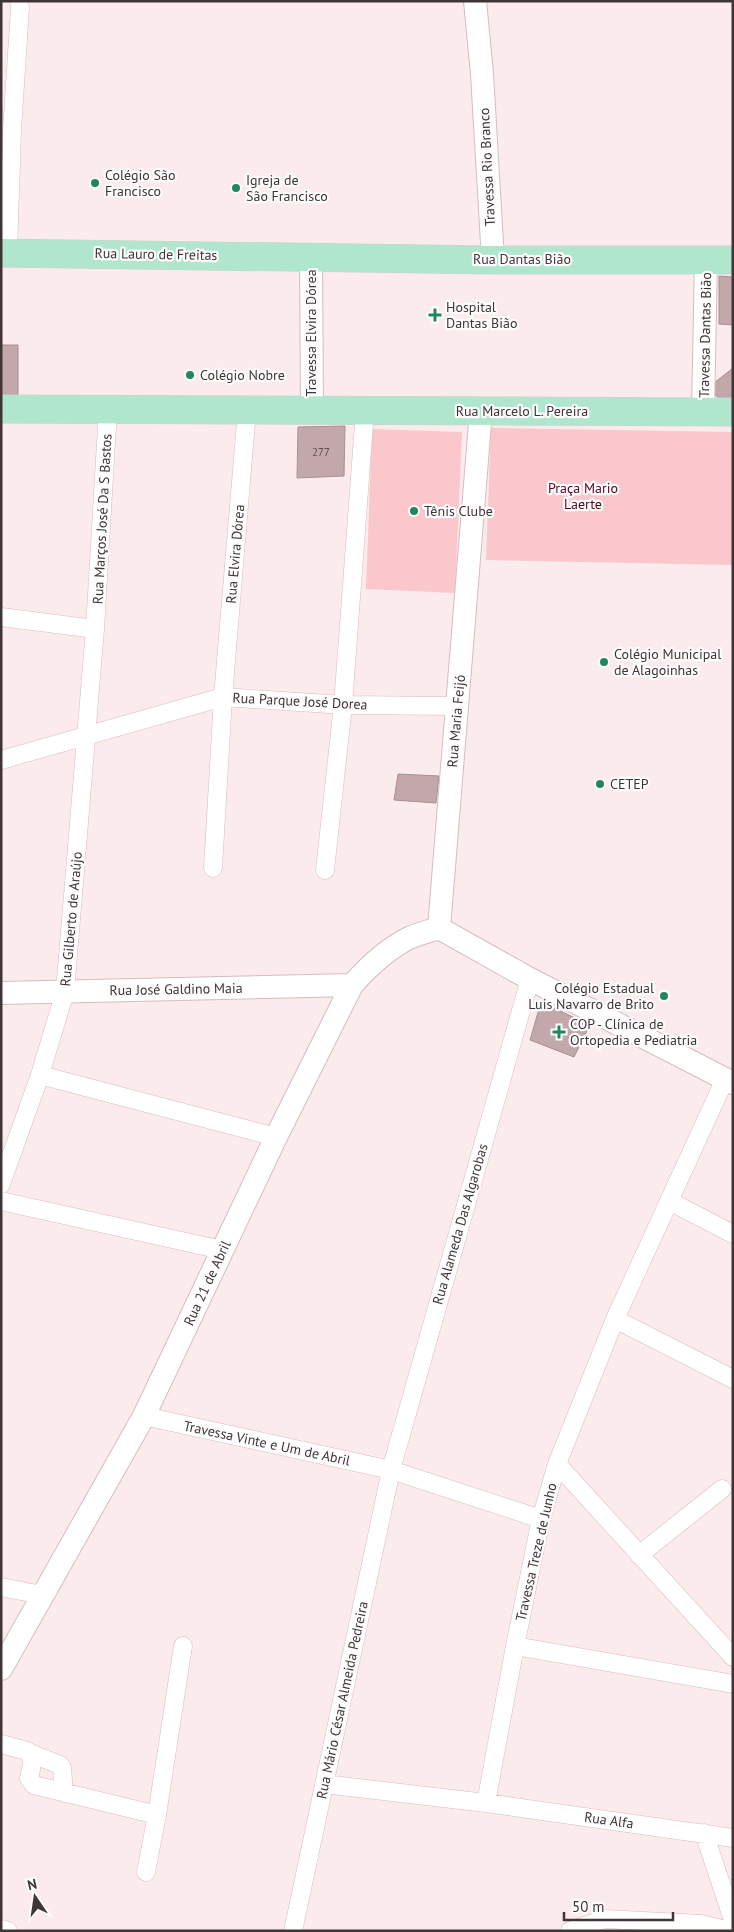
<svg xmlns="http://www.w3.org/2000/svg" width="734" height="1932" font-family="'PT Sans',sans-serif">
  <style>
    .green { fill: #fac7cd }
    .building { fill: #c2a8ab; stroke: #a88f92 }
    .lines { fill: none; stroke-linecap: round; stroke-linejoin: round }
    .minor-casing { stroke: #d6bcbe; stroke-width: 19 }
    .tertiary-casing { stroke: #d6bcbe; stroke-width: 24 }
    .primary-casing { stroke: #d1cfcf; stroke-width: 29 }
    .minor { stroke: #fff; stroke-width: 18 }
    .tertiary { stroke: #fff; stroke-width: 22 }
    .primary { stroke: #b0e6ce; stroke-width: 28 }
    .poi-dot { fill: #218660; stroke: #fdfdfd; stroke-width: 2 }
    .labels { text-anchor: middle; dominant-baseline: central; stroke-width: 4.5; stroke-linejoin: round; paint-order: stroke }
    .number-label { font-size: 11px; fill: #605253 }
    .street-label { font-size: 14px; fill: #403536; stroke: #fdfdfd }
    .poi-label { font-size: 14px; fill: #403536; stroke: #fdfdfd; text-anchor: start }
    .park-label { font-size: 14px; fill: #5b0420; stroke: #fdfdfd }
  </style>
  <rect width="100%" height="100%" fill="#fcebed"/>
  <!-- green -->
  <path class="green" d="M491,428L733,432V565L486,560Z
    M372,429L462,432L455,593L366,589Z"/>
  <!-- building -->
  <path class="building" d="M719,276L733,277V325L719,324Z
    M1,345H18V396H1Z
    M733,368V396L723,404L709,387Z
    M345,426L344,476L297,478L298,427Z
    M398,774L439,776L436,803L394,800Z
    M541,1002L590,1025L574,1057L530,1040Z"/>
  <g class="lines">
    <!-- minor casing -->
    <g class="minor-casing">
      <path id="minor" d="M8,253L12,130L20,8L19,1
        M1,617L95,629
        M1,760L223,697L343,705L457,706
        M213,868L223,697L247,410
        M325,870L343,705L365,410
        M40,1075L276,1137
        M1,1184L40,1075L65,992L95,629L108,409
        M1,1201L222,1250
        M669,1201L733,1234
        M615,1319L733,1379
        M144,1416L391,1470L541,1519
        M557,1464L733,1657
        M639,1555L722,1489
        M1,1587L42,1595
        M515,1646L733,1684
        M1,1744L27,1751C35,1758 31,1769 29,1778L34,1785L157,1815
        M30,1753L60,1765L62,1768L64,1793
        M324,1784L486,1803L733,1838
        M486,1803L515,1646L541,1519L557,1464L615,1319L725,1079
        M704,1833L733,1920
        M146,1872L157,1815L183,1646
        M1,1929L8,1931
        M293,1931L391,1470L530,979
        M570,1931L605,1919L701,1924L729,1931"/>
    </g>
    <!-- tertiary casing -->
    <g class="tertiary-casing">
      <path id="tertiary" d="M475,1L482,74L493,260
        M311,256L312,410
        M481,411L439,928L530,979L733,1083
        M703,411L706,259
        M1,993L352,985
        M1,1669L144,1416L276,1137L352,985C368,967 387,949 409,938C418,934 429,931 439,928"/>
    </g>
    <!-- primary casing -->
    <g class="primary-casing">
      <path id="primary" d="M1,253L493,260H733
        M1,409L733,412"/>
    </g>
    <!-- minor -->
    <use href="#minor" class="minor"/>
    <!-- tertiary -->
    <use href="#tertiary" class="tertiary"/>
    <!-- primary -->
    <use href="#primary" class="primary"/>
  </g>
  <!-- markers -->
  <g class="poi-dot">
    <circle cx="95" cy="183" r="5"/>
    <circle cx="236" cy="188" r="5"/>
    <path d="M432.5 307.5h5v5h5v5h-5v5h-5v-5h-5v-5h5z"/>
    <circle cx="190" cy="375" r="5"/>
    <circle cx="414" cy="511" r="5"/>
    <circle cx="604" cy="662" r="5"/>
    <circle cx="600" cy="784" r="5"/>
    <circle cx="664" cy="996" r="5"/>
    <path d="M556.5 1024.5h5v5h5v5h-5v5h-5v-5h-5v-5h5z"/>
  </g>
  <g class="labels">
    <!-- number labels -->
    <g class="number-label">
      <text x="321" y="452">277</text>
    </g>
    <!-- street labels -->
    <g class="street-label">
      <text transform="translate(487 167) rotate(-93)">Travessa Rio Branco</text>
      <text transform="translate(156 254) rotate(1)">Rua Lauro de Freitas</text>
      <text x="522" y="259">Rua Dantas Bião</text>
      <text transform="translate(311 333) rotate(-90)">Travessa Elvira Dórea</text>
      <text transform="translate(705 335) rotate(-89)">Travessa Dantas Bião</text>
      <text x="522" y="411">Rua Marcelo L. Pereira</text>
      <text transform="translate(102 519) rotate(-87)">Rua Marços José Da S Bastos</text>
      <text transform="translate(235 554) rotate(-85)">Rua Elvira Dórea</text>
      <text transform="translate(300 701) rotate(3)">Rua Parque José Dorea</text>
      <text transform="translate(456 721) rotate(-85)">Rua Maria Feijó</text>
      <text transform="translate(71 919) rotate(-85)">Rua Gilberto de Araújo</text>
      <text transform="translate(176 989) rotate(-1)">Rua José Galdino Maia</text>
      <text transform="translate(460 1224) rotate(-74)">Rua Alameda Das Algarobas</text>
      <text transform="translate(207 1283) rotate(-65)">Rua 21 de Abril</text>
      <text transform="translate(267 1443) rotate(12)">Travessa Vinte e Um de Abril</text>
      <text transform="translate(536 1552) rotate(-77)">Travessa Treze de Junho</text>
      <text transform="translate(342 1700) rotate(-78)">Rua Mário César Almeida Pedreira</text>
      <text transform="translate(609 1820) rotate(8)">Rua Alfa</text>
    </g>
    <!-- poi labels -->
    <g class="poi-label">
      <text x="105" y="175">Colégio São<tspan x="105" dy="16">Francisco</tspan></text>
      <text x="246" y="180">Igreja de<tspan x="246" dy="16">São Francisco</tspan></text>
      <text x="446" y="307">Hospital<tspan x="446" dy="16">Dantas Bião</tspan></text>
      <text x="200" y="375">Colégio Nobre</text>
      <text x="424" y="511">Tênis Clube</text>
      <text x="614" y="654">Colégio Municipal<tspan x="614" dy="16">de Alagoinhas</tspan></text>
      <text x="610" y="784">CETEP</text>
      <text x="654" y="988" text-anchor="end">Colégio Estadual<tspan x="654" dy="16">Luis Navarro de Brito</tspan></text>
      <text x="570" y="1024">COP - Clínica de<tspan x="570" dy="16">Ortopedia e Pediatria</tspan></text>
    </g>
    <!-- park labels -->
    <g class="park-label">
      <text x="583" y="488">Praça Mario<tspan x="583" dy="16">Laerte</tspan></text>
    </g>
  </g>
  <!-- border -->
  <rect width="734" height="1932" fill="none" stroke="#403536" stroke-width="5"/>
  <!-- north arrow -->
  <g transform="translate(35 1897) rotate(347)" stroke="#fdfdfd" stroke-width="4" paint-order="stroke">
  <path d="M0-4L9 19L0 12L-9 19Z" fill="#403536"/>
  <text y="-8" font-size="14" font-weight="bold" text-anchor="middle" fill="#403536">N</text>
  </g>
  <!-- scale -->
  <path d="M564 1912v8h109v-8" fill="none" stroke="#403536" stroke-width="2.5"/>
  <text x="572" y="1912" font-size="15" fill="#403536" stroke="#fdfdfd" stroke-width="4" paint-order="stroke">50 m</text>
</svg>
